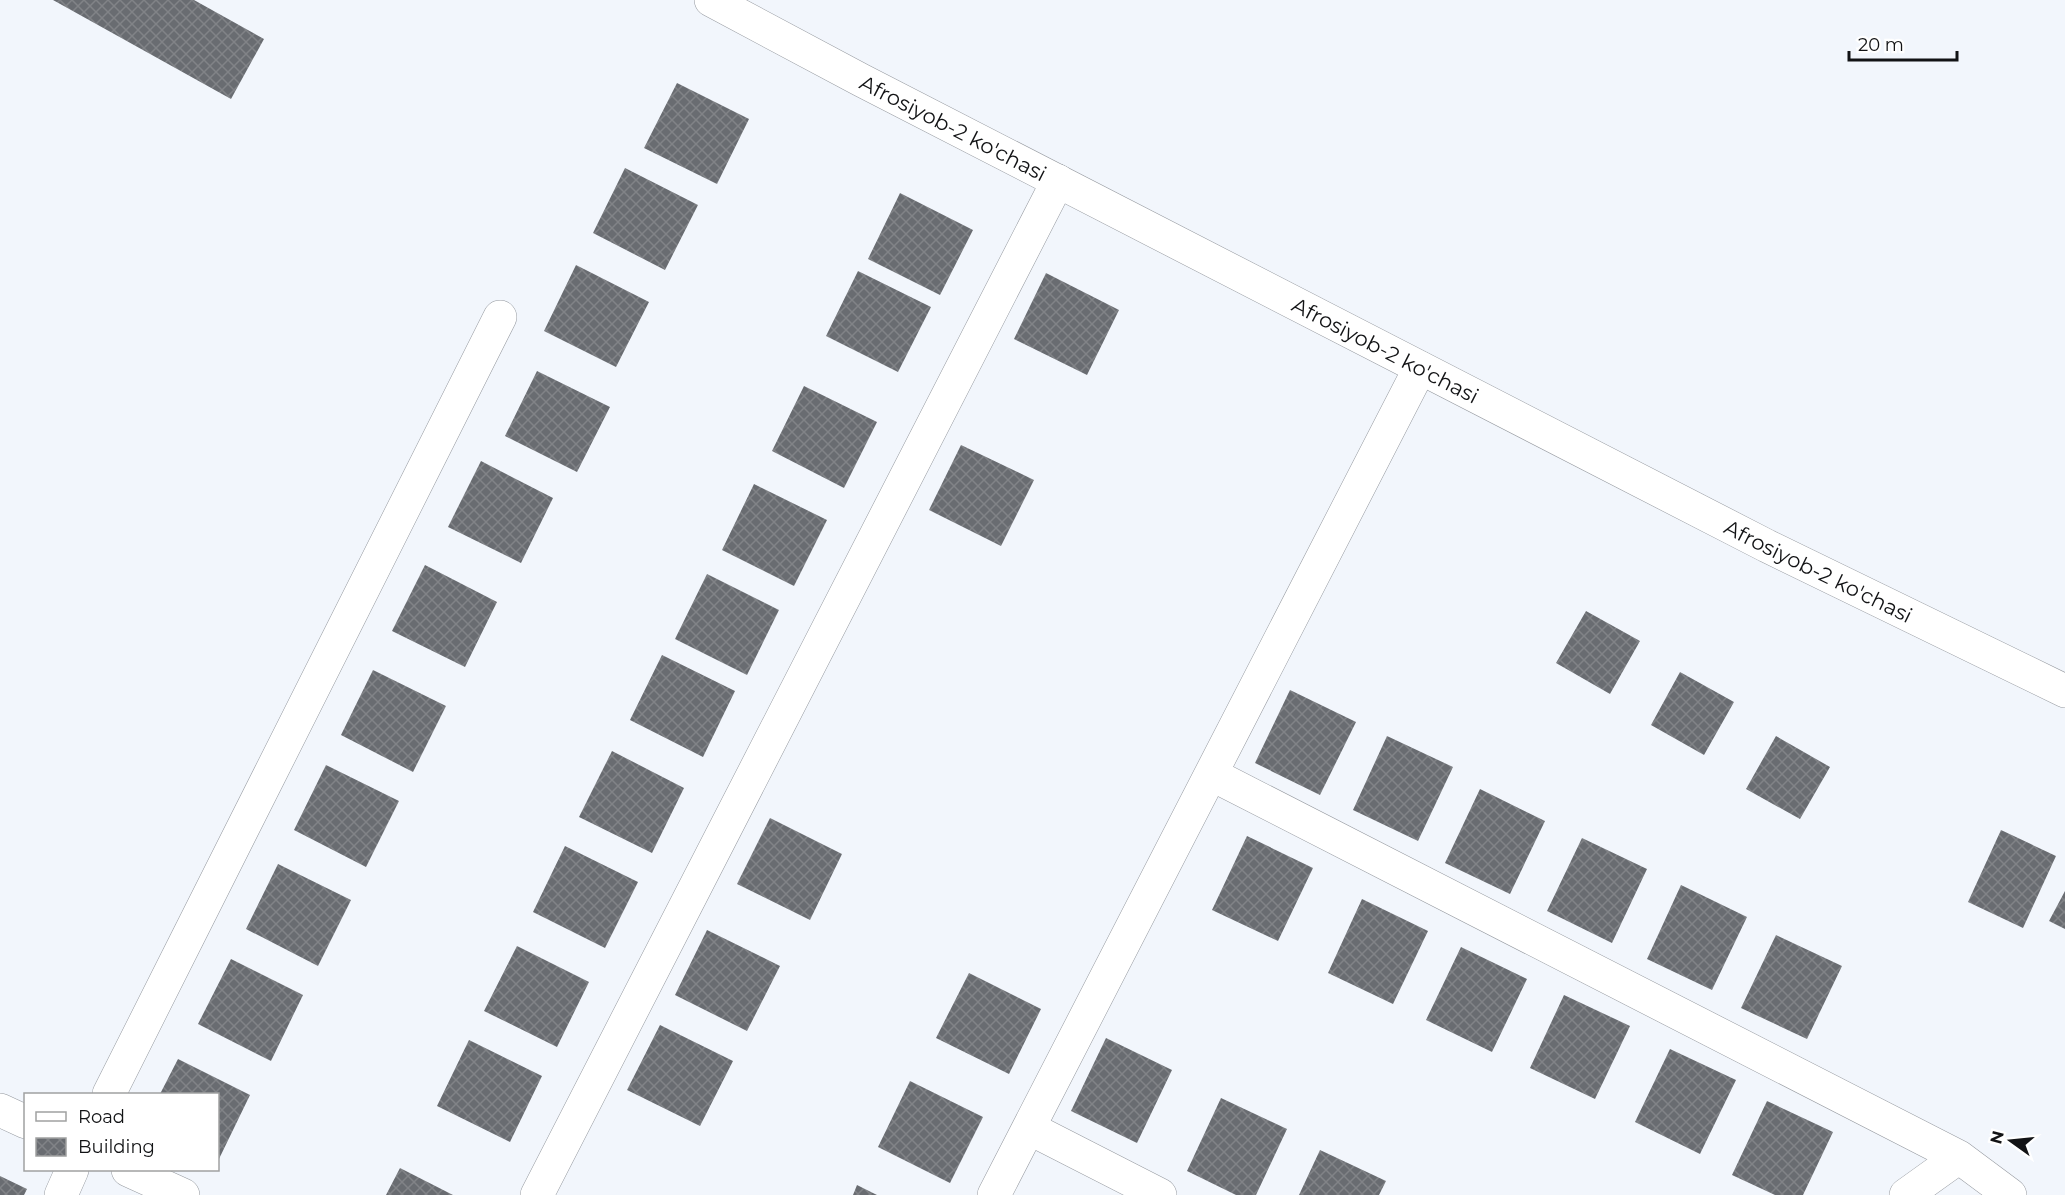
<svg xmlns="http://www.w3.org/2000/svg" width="2065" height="1195" font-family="Montserrat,sans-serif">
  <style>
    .building { fill: url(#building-cross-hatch) }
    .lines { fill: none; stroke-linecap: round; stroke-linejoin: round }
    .street-casing { stroke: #969aa0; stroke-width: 34 }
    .primary-casing { stroke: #969aa0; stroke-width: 34 }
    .street { stroke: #fff; stroke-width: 33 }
    .primary { stroke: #fff; stroke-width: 33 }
    .labels { text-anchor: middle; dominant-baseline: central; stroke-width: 6; stroke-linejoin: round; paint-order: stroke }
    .street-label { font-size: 21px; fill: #121315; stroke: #fff }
  </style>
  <defs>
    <pattern id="building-cross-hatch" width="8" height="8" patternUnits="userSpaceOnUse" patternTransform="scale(1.5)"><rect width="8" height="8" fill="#696c71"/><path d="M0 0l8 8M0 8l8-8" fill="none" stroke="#818387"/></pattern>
  </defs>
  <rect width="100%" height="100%" fill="#f2f6fc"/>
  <!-- building -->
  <path class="building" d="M53,0H194L264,39L231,99Z
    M677,83L749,119L717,184L644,148Z
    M625,168L698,205L665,270L593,233Z
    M900,193L973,230L940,295L868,259Z
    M576,265L649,302L616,367L544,331Z
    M858,271L931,307L898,372L826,336Z
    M1046,273L1119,310L1087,375L1014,339Z
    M537,371L610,407L577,472L505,436Z
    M804,386L877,422L844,488L772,451Z
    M961,445L1034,480L1001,546L929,510Z
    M481,461L553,498L521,563L448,527Z
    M754,484L827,520L794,586L722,550Z
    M425,565L497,602L465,667L392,631Z
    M707,574L779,610L747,675L675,639Z
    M1586,611L1640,641L1610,694L1556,663Z
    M662,655L735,691L703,757L630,720Z
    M373,670L446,706L413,772L341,735Z
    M1680,672L1734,702L1704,755L1651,725Z
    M1290,690L1356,722L1320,795L1255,763Z
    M1387,736L1453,767L1418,841L1353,810Z
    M1776,736L1830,767L1800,819L1746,789Z
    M612,751L684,788L652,853L579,817Z
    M326,765L399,801L366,867L294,830Z
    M1480,789L1545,821L1510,894L1445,863Z
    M770,818L842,854L810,920L737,884Z
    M2001,830L2056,856L2023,928L1968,902Z
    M1247,836L1313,868L1278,941L1212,910Z
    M1582,838L1647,869L1612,943L1547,911Z
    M565,846L638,882L605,948L533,912Z
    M278,864L351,900L318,966L246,929Z
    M1681,885L1747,917L1712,990L1647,959Z
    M2065,891V929L2049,921Z
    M1362,899L1428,931L1393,1004L1328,973Z
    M707,930L780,966L747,1031L675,995Z
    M1776,935L1842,966L1807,1039L1741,1008Z
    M517,946L589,982L557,1047L484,1011Z
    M1461,947L1527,979L1492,1052L1426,1020Z
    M231,959L303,995L271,1061L198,1024Z
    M969,973L1041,1009L1009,1074L936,1038Z
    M1564,995L1630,1026L1595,1099L1530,1068Z
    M660,1025L733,1061L700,1126L627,1090Z
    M1106,1038L1172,1070L1137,1143L1071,1111Z
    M469,1040L542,1076L510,1142L437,1106Z
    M1670,1049L1736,1080L1700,1154L1635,1122Z
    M178,1059L250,1095L218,1161V1094H160Z
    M910,1081L983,1117L950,1183L878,1147Z
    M1221,1098L1287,1129L1256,1195H1236L1187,1171Z
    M1767,1101L1833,1132L1803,1195H1775L1732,1175Z
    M1320,1150L1386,1181L1379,1195H1299Z
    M400,1168L453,1195H386Z
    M0,1176L27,1189L24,1195H0Z
    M857,1185L877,1195H853Z"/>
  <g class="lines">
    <!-- street casing -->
    <g class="street-casing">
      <path id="street" d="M1211,774L1959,1157L2010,1195
        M109,1094L500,317
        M0,1110L26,1122
        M1029,1128L1160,1195
        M128,1170L183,1195
        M61,1195L72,1170
        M537,1195L1058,181
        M994,1195L1420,368
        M1906,1195L1959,1157"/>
    </g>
    <!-- primary casing -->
    <g class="primary-casing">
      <g id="primary">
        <path id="s1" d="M711,0L861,80L1767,546L2065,691"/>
      </g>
    </g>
    <!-- street -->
    <use href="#street" class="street"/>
    <!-- primary -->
    <use href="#primary" class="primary"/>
  </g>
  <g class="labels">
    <!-- street labels -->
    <g class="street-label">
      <text stroke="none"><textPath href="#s1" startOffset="274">Afrosiyob-2 ko'chasi</textPath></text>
      <text stroke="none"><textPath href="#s1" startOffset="760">Afrosiyob-2 ko'chasi</textPath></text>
      <text stroke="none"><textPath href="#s1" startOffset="1246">Afrosiyob-2 ko'chasi</textPath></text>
    </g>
  </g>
  <!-- legend -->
  <rect x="24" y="1093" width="195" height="78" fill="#ffffff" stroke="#a0a1a1" stroke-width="1.5"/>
  <rect x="36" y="1112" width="30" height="9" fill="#ffffff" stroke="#a0a1a1" stroke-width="1.5"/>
  <text x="78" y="1123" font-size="18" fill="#121315">Road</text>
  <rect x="36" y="1138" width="30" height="18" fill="url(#building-cross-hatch)" stroke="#a0a1a1" stroke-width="1.5"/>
  <text x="78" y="1153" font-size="18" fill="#121315">Building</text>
  <!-- north arrow -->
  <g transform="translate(2011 1141) rotate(285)" stroke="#ffffff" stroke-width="4.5" paint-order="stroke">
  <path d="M0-4.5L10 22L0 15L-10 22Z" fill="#121315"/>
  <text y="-9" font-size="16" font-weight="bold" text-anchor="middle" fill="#121315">N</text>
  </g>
  <!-- scale -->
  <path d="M1849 51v9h108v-9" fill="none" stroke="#121315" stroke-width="3"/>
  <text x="1858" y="51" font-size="18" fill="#121315" stroke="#ffffff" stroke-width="4.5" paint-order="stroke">20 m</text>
</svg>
